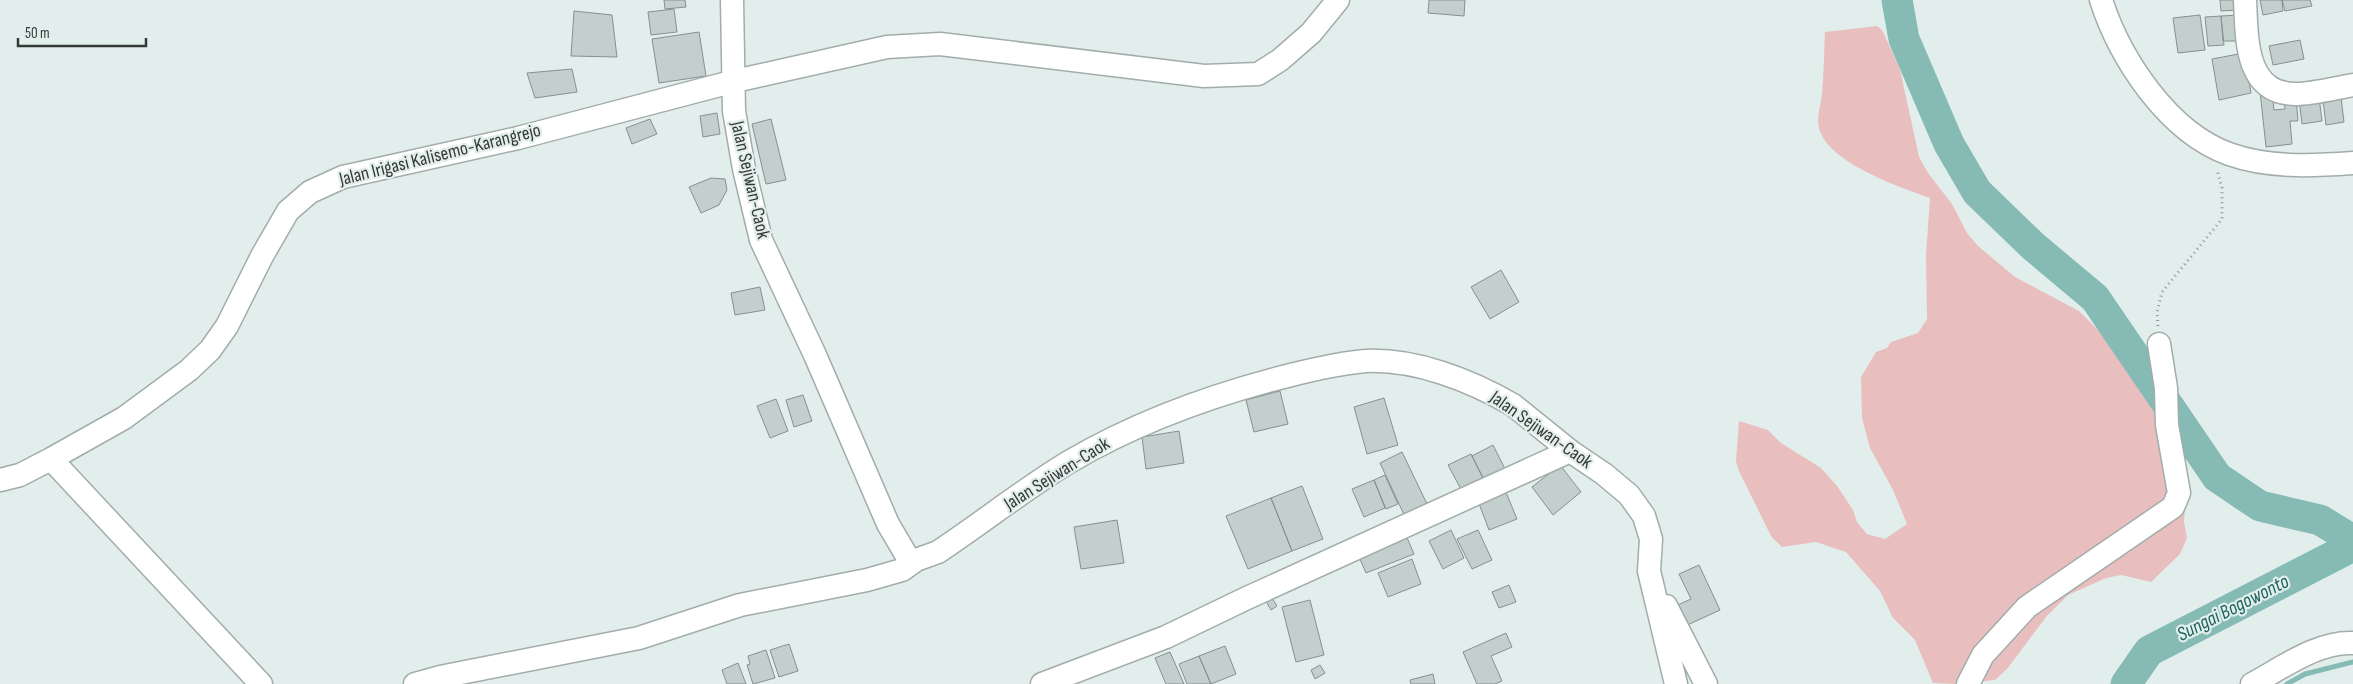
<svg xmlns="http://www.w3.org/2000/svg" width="2353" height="684" font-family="'Sofia Sans Condensed',sans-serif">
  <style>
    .green { fill: #e9bebe }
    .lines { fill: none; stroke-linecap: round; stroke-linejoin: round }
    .stream { stroke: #85bbb4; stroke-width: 5 }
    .river { stroke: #85bbb4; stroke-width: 31 }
    .building { fill: #c3cfcd; stroke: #85908f }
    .minor-casing { stroke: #a2adab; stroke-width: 25 }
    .path { stroke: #8e9695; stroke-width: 3; stroke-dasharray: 1 4; stroke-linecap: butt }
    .minor { stroke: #fff; stroke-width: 22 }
    .labels { text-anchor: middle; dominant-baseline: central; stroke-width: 4.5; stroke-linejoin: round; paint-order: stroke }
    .street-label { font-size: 19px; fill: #343938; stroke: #e2eeec }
    .water-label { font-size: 20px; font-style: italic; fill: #1d645d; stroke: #e2eeec }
  </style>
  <rect width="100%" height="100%" fill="#e2eeec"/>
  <!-- green -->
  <path class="green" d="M1877,26L1882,30L1900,69L1919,157L1928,173L1952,204L1967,233L1978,246L2015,277L2079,311L2099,331L2141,385L2178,461L2186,481L2184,522L2187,538L2180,554L2151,582L2121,575L2106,578L2068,595L2046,617L2007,669L1995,680L1955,684L1933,683L1915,640L1893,618L1880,591L1846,552L1816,542L1782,547L1771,536L1738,469L1736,461L1739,421L1768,430L1781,443L1821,468L1837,486L1853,510L1857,522L1867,534L1885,539L1907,524L1893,490L1870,448L1862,418L1861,377L1876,352L1887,348L1891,342L1918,333L1927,319L1926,255L1930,198C1899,187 1827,162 1819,128C1816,117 1821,105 1822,94C1824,73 1824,52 1825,32Z"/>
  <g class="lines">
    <!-- stream -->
    <path class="stream" d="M2287,684L2305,674L2353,662"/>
    <!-- river -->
    <path class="river" d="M1897,0L1904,39L1949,144L1977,192L2033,246L2095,298L2217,477L2260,506L2320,520L2353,540
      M2126,684L2149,651L2353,546"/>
  </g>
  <!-- building -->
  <path class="building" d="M664,0H685L686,7L665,9Z
    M1429,0H1465L1464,16L1428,13Z
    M2220,0H2237L2238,10L2221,11Z
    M2260,0H2282L2283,11L2263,15Z
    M2282,0H2310L2312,6L2285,11Z
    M674,9L677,32L651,35L648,12Z
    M574,11L612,15L617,57L571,56Z
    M2200,15L2205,50L2178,53L2173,18Z
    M2240,15L2241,41H2223L2221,16Z
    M2221,16L2224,45L2208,46L2205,17Z
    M699,32L706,76L659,83L652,39Z
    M2300,40L2304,59L2273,65L2269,46Z
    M2244,53L2251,93L2219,100L2212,59Z
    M572,69L577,92L535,98L527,73Z
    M2272,90L2274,110L2285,109L2284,98L2296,97L2298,121H2290L2292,144L2266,147L2260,91Z
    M2319,97L2322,121L2302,124L2299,99Z
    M2341,97L2344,122L2326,125L2323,100Z
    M717,113L720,134L703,137L700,116Z
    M650,119L657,134L632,144L626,128Z
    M771,119L786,180L766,184L752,124Z
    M711,178L725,179L727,190L719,205L701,213L689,187Z
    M1501,270L1519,302L1490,319L1471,287Z
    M760,287L765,310L735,315L731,293Z
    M1280,391L1288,424L1254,432L1246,400Z
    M803,395L812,421L794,427L786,400Z
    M1384,398L1398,445L1367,454L1354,407Z
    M776,399L788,431L770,438L757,406Z
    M1179,431L1184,463L1146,469L1142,437Z
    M1493,445L1507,473L1486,484L1472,456Z
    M1402,452L1429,508L1406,519L1380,463Z
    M1471,454L1486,484L1464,495L1448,465Z
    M1560,465L1581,492L1553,515L1532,487Z
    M1385,475L1398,504L1386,509L1374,480Z
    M1374,480L1385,508L1364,517L1352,489Z
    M1302,486L1323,539L1292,551L1271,498Z
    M1505,490L1517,519L1489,530L1478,501Z
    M1271,498L1292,551L1248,569L1226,516Z
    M1117,520L1124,563L1081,569L1074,527Z
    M1451,530L1464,558L1443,569L1429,541Z
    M1478,530L1492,560L1472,569L1457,539Z
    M1405,533L1414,554L1366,573L1357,552Z
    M1412,559L1421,584L1388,597L1378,573Z
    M1699,565L1720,610L1681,628L1671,608L1691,599L1679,574Z
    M1509,585L1516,602L1499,608L1492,592Z
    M1269,593L1277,606L1271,610L1263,596Z
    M1310,600L1324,655L1296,662L1282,607Z
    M1506,633L1512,647L1491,656L1502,681L1495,684H1477L1463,652Z
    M789,644L798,671L779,677L770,650Z
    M1225,646L1236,674L1211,684L1199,656Z
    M766,650L775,678L753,684L747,665L750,664L748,656Z
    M1170,652L1184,684H1166L1155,658Z
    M1199,656L1211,684H1187L1179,664Z
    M738,663L746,684H727L722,670Z
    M1320,665L1325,673L1315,679L1311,670Z
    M1433,674L1435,684H1411L1410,680Z"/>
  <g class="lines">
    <!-- minor casing -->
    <g class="minor-casing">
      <path id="minor" d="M732,0L734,111L744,169L761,240L815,355L888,524L908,558L916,560L938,552C982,523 1024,489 1069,462C1137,422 1215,394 1291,375C1315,369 1341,363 1366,361C1416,359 1470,380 1513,405L1570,451L1604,474L1629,495L1644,516L1651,539L1649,571L1676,684
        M2101,0C2120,59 2168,132 2229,154C2268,168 2312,166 2353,163
        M2245,0C2247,37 2244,93 2295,94C2314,94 2335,88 2353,85
        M51,459L261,684
        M0,480L20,475L51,459L124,418L189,370L210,350L227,326L262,256L288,211L310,192L343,177L518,138L735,81L887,47L940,44L1204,76L1258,74L1280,60L1311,33L1338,0
        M1666,606L1706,684
        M415,684L440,677L639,638L740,605L867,580L902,570L916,560
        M1042,684L1166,637L1247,598L1570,451
        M1968,684L1983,655L2027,607L2173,507L2179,493L2167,425L2166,388L2159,344
        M2252,684C2282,668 2318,641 2353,643"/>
    </g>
    <!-- path -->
    <path class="path" d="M2158,326L2157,312L2162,292L2222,219V188L2217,170"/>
    <!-- minor -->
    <use href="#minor" class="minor"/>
  </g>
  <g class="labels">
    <!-- street labels -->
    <g class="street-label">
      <text transform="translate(440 155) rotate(-14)">Jalan Irigasi Kalisemo-Karangrejo</text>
      <text transform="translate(750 180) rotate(77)">Jalan Sejiwan-Caok</text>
      <text transform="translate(1541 430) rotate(35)">Jalan Sejiwan-Caok</text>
      <text transform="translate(1057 474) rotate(-32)">Jalan Sejiwan-Caok</text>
    </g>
    <!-- water labels -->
    <g class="water-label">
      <text transform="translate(2233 608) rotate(-27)">Sungai Bogowonto</text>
    </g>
  </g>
  <!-- scale -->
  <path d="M18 38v8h128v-8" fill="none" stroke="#343938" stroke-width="2.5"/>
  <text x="25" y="38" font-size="15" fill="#343938" stroke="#e2eeec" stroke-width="4" paint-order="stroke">50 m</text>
</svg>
